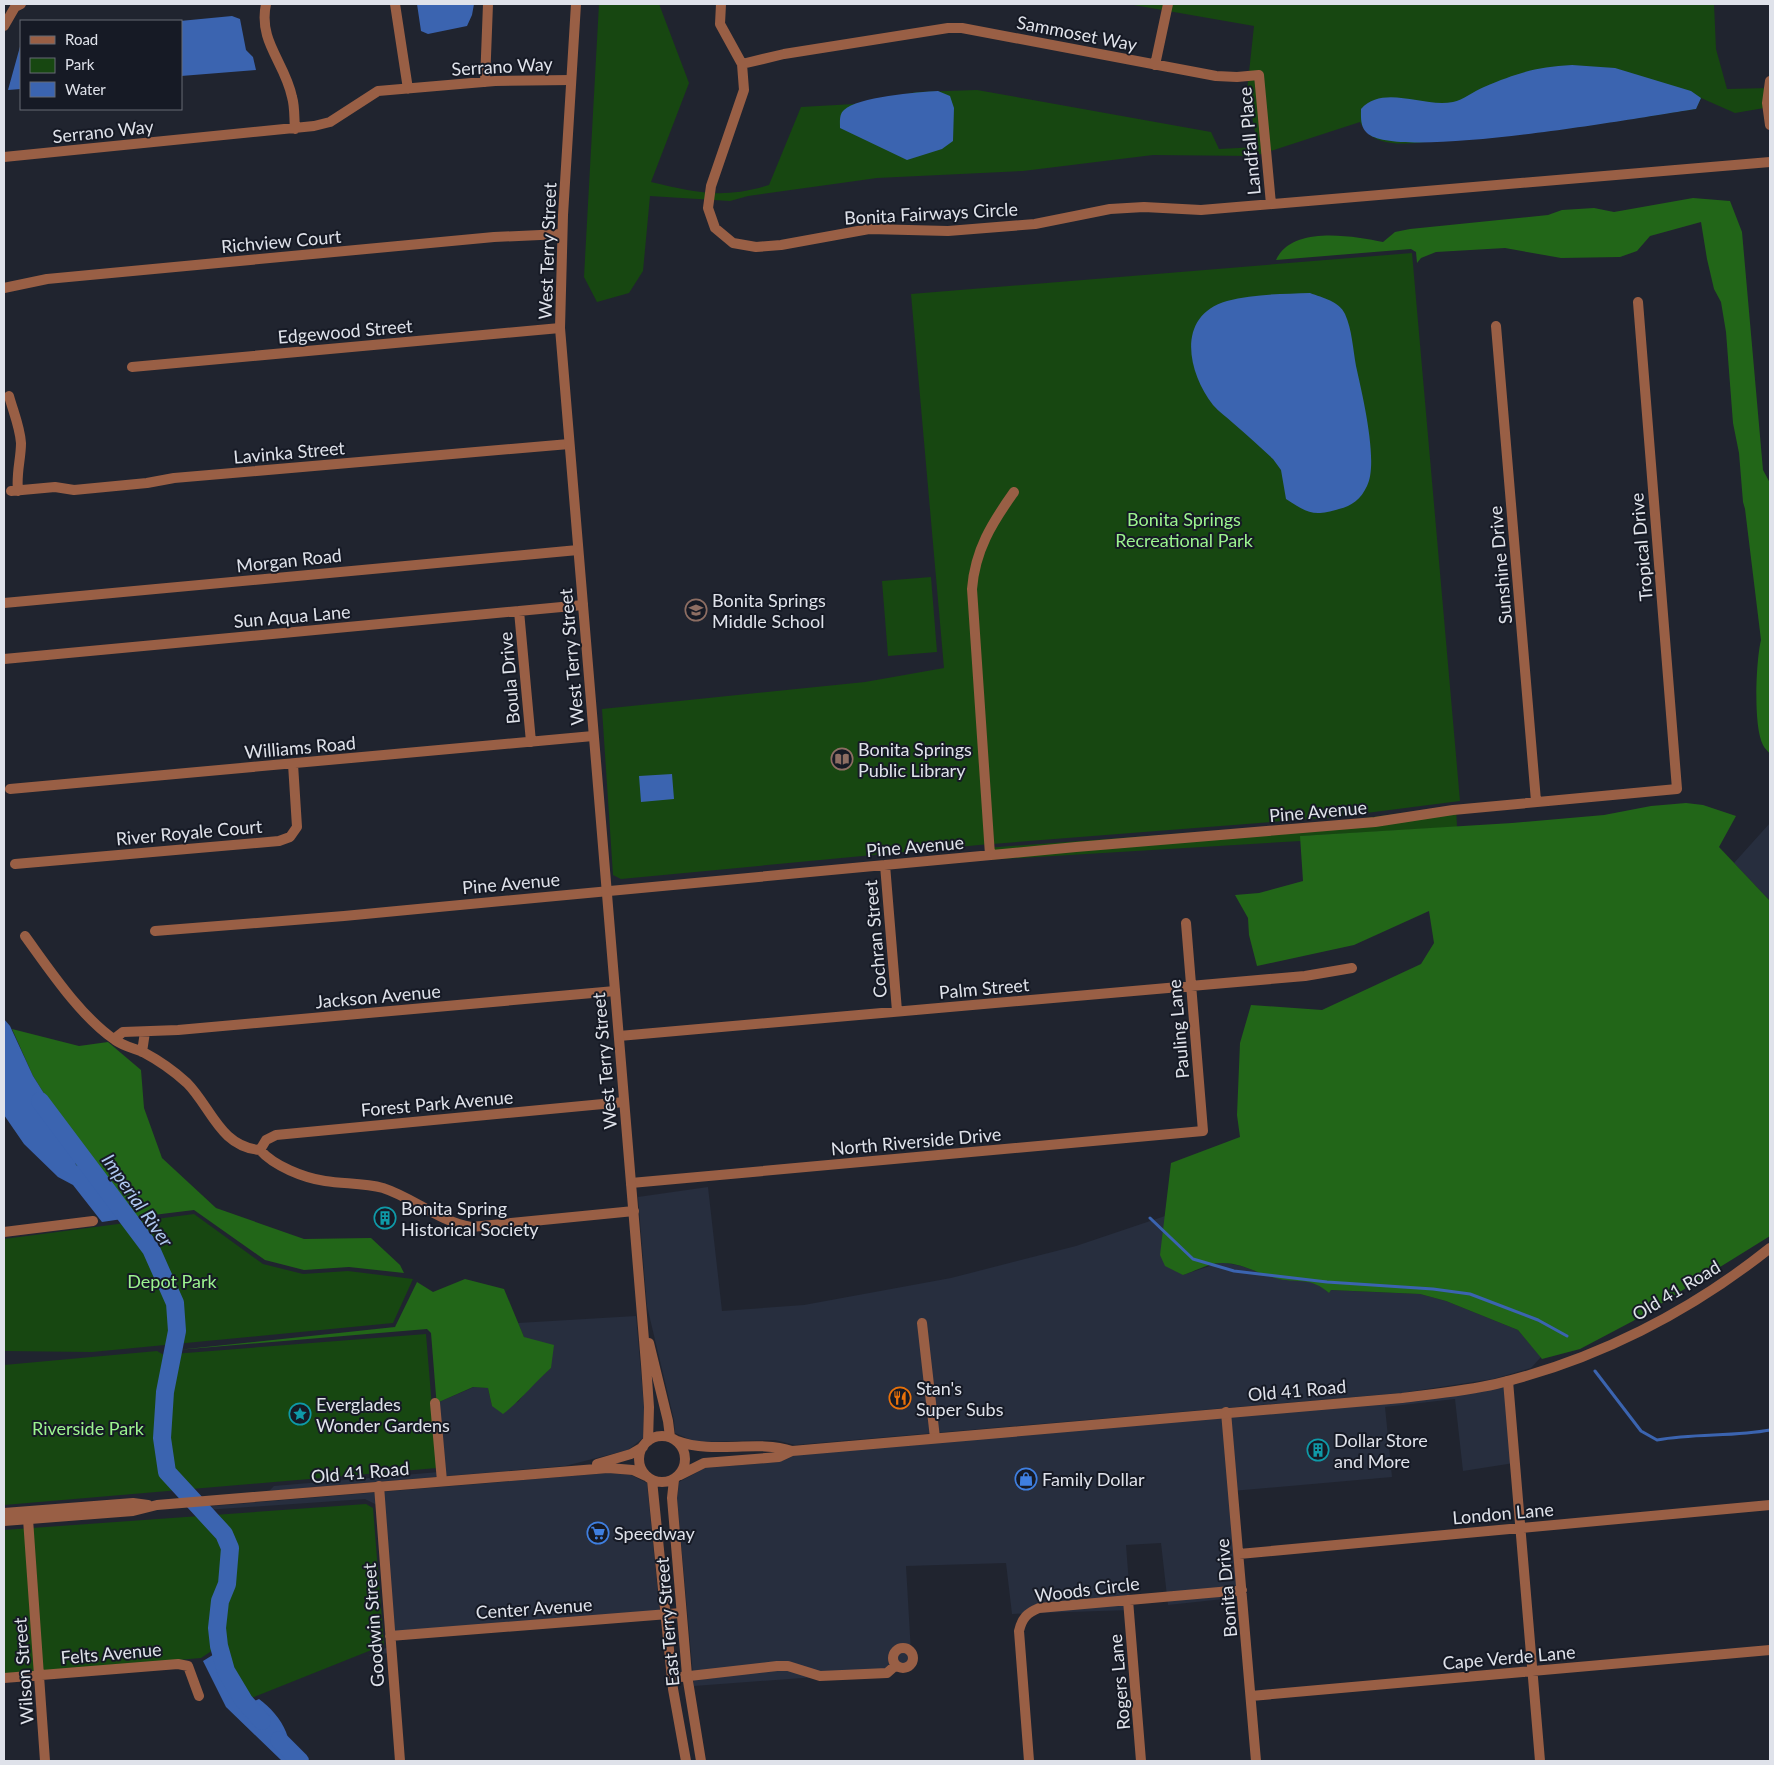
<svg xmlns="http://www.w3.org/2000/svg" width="1774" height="1765" font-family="Lato,sans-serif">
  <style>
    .built { fill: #272e3e }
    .green { fill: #174711 }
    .forest { fill: #226618 }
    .water { fill: #3b64b0 }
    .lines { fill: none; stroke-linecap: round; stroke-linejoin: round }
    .stream { stroke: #3b64b0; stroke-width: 3 }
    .river { stroke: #3b64b0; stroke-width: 18 }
    .minor { stroke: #995f45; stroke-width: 10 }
    .tertiary { stroke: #995f45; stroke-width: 10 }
    .labels { text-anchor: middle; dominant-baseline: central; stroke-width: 4; stroke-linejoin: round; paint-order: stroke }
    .street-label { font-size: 18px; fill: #dfe2ea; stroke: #161a25 }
    .park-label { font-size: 18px; fill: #9cf48f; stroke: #161a25 }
    .poi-label { font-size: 18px; fill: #dfe2ea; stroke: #161a25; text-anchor: start }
    .water-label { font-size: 19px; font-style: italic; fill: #b0c8f1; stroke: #161a25 }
  </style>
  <rect width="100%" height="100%" fill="#20242f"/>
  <!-- built -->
  <path class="built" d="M1770,823V901L1734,863Z
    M708,1187L722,1311L804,1305L951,1278L1076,1246L1165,1216V1224L1183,1275L1222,1262L1241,1266L1280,1279L1303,1280L1320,1285L1329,1293L1330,1290L1420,1294L1446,1301L1518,1330L1541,1357L1531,1368L1493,1379L1401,1393L795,1445L775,1440L696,1442L675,1433L674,1420L647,1306L638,1197Z
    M636,1316L644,1407L643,1438L628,1450L565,1466L269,1491L274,1486L439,1472V1402L474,1387L488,1388L492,1406L518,1402L532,1384L551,1368L524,1337L518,1323Z
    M1516,1383L1507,1393L1514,1463L1463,1471L1455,1399L1385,1407L1392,1477L1232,1491L1242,1597L1168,1605L1161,1543L1126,1545L1131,1610L1012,1614L1006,1563L906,1566L912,1670L694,1686L677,1498L679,1482L705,1468L779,1462L796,1455Z
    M608,1473L631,1475L647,1483L660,1614L388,1641L389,1653L368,1656L388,1647L377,1505L365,1499L205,1510L201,1507Z"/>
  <!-- green -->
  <path class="green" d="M599,4H659L689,83L651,182C697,193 723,199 769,185L801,107L854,104L917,92L977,90L1211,132L1219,149L1258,147L1247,91L1254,26L1128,4H1714L1716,49L1727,89L1770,88V107L1735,113L1701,98L1696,109C1610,122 1531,136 1443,140C1423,142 1398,147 1379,140C1369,136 1365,131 1360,122L1255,156L1153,155L1023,171L877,178L748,196L730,201L650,196L643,271L629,293L597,302L584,277Z
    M1412,253L1460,801L1335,817L979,845L621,879L613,875L602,709L865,682L944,668L911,294Z
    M931,577L937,652L888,656L882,581Z
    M1456,806L1457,827L1301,836V841L986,860L985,848L1335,822Z
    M194,1214L263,1264L303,1274L348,1271L413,1279L393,1323L92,1352L4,1351V1239Z
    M426,1334L437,1468L4,1505V1365L157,1351L171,1359L173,1354Z
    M366,1504L373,1508L384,1645L244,1701L226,1671L219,1646L201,1658L4,1675V1530Z"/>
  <!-- forest -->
  <path class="forest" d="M1693,198L1730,201L1742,232L1763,470L1770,483V754C1768,751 1764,748 1763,745C1753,727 1756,660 1761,640L1745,509L1743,502L1739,453L1733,423L1726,332L1721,302L1714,289L1707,259L1701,222L1650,236L1637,251L1620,257L1561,258L1505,248L1436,252L1421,258L1417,263L1416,252L1411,249L1276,260C1292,225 1353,236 1383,242L1395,232L1410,229L1548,215L1562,210L1594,208L1614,212Z
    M1686,803L1703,805L1736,816L1719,847L1770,901V1236L1633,1321L1580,1349L1542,1359L1518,1330L1446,1301L1420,1294L1331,1290L1329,1293C1311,1277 1299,1283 1279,1279C1260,1275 1243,1263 1223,1263C1211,1262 1195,1271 1183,1275L1165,1266L1160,1255L1171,1163L1240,1137L1237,1115L1240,1043L1251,1005L1322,1010L1421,964L1434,943L1429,911L1354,945L1257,966L1249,935L1248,918L1235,895L1259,893L1303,881L1300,836L1512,823L1604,815L1651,806Z
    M12,1029L79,1046L108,1042L141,1070L144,1108L162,1158L216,1208L304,1239L371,1238L400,1265L404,1273L349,1267L304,1270L265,1260L194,1210L129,1218C117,1207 102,1195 101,1178L76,1165L75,1158L60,1140L55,1126L50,1103L33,1076Z
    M465,1279L504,1289L524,1337L554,1345L551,1368C534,1383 521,1400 503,1414L492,1406L488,1388L473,1387L439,1402L437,1408L431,1333L427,1329L177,1350L395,1327L417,1282L433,1292Z"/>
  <!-- water -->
  <path class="water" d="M417,4H474L472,15L467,26L428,34L421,31Z
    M232,16L240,19L246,50L253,57L256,70L181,76L180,21Z
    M21,43V89L8,90Z
    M1572,65L1615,68L1691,91L1701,98L1696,109C1647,116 1397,162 1367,133C1360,127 1361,117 1361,109C1384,84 1423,108 1453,102C1463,100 1474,91 1484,87C1517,73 1536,67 1572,65Z
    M938,91L950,96L954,108L953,141L942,149L907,160L840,128C840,122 839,114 844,110C857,97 918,92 938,91Z
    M1310,293C1323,298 1339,301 1345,314C1352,329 1353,350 1356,366C1362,393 1379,463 1367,486C1361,499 1352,506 1339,509C1313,517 1308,513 1286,499L1281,470L1273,459C1260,447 1247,435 1233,423C1227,417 1219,412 1213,405C1188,373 1175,316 1227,301C1253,294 1283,294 1310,293Z
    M672,774L674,799L641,802L639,776Z
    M4,1019L10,1026L33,1076L50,1103L55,1126L60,1140L72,1151L76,1165L83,1169L97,1171L106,1193L129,1218L102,1222L73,1185L58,1177L24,1144L4,1115Z
    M216,1653L222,1673L241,1704L245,1705L259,1699C270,1707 281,1719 286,1732C290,1743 291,1753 299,1761H282L226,1707L203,1661Z"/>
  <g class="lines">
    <!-- stream -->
    <path class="stream" d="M1150,1218L1193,1259L1234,1271L1327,1282L1433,1289L1470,1294L1538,1320L1567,1336
      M1595,1371L1641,1431L1657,1440C1695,1433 1733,1437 1770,1430"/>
    <!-- river -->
    <path class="river" d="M40,1101L151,1249L175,1303L177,1331L165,1392L162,1438L167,1472L224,1534L230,1548L227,1584L220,1601L217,1628L219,1646L226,1671L244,1701L262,1721
      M279,1740L300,1761"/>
    <!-- minor -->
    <path class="minor" d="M266,4C258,42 285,62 292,97C295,107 294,118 295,129
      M395,4L408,89
      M721,4L720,24L742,64L744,90L711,186L708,208L715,228L733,243L756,247L781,245L869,229L948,231L1035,224L1110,209L1144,207L1201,210L1770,162
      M4,26L15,7L21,4
      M742,64L784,54L948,28H962L1216,76L1237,77L1259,75L1271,204
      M1155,65L1168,4
      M1770,81L1767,103L1770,125
      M485,82L488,4
      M4,157L314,126L330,122L378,91L495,81L571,80
      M4,288L47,279L494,237L562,234
      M1496,326L1536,801
      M132,367L560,328
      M9,396C13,411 20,427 21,443C21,459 16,473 18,491
      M11,491L55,487L74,490L147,483L174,478L569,444
      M4,603L578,550
      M519,611L531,742
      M4,659L583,605
      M10,789L593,736
      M990,855L972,589C975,550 992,523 1014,492
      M15,864L279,841L290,837L297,827L293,764
      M885,865L897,1011
      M155,931L344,916L1076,847L1375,822L1453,810L1677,789L1638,302
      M25,936C49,969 80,1016 115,1040C123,1046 133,1048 143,1052C158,1060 174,1071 187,1083C211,1107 220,1147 260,1150C274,1166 304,1178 325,1181C344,1184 364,1183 383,1188C414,1198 438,1221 471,1227L634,1211
      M619,1036L1305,976L1352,968
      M114,1039L123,1032L178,1030L615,991
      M142,1052L145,1032
      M260,1150L266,1140L276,1135L624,1102
      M631,1183L1203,1131L1186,923
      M4,1232L93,1221
      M922,1323L935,1438
      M1508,1381L1540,1761
      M435,1403L442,1481
      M1226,1412L1256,1761
      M379,1486L400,1761
      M28,1519L45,1761
      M1239,1554L1770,1505
      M1128,1600L1141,1761
      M390,1636L681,1613
      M893 1658a10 10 0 1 1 20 0a10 10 0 1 1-20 0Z
      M4,1678L178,1664L188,1666L199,1696
      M672,1678L777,1666H788L820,1676L887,1673L896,1665
      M1251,1696L1770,1650
      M1029,1761L1019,1631C1022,1618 1027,1613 1039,1608L1242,1590"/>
    <!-- tertiary -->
    <path class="tertiary" d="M576,4L563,215L560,328L646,1364L649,1407L648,1441
      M649,1343L668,1421L670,1437
      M639 1459a23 23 0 1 1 46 0a23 23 0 1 1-46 0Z
      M677,1441C715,1455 755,1439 792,1451
      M597,1464L631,1454L643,1447
      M680,1475L704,1463L779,1457L792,1451L1402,1398C1433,1394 1465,1391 1496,1384C1596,1360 1690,1312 1770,1248
      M652,1480L673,1689L686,1761
      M674,1480L672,1498L687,1675L701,1761
      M4,1513L133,1503L148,1505
      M4,1521L133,1511L157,1505L608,1468L633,1470L646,1476"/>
  </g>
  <!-- icons -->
  <defs>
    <g id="school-ring" transform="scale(1.125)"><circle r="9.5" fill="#161a25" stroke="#8d6e63" stroke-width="1.5"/><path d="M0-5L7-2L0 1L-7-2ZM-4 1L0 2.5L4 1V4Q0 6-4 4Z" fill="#8d6e63"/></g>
    <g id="library-ring" transform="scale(1.125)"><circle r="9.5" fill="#161a25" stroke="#8d6e63" stroke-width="1.5"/><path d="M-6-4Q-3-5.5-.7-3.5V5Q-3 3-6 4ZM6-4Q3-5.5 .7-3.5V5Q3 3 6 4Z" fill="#8d6e63"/></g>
    <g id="building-ring" transform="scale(1.125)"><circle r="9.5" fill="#161a25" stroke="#0f9aa8" stroke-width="1.5"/><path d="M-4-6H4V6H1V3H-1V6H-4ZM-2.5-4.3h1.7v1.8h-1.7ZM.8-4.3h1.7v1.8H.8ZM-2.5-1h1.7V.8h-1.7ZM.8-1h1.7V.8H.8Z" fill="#0f9aa8"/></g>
    <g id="restaurant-ring" transform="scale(1.125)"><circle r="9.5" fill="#161a25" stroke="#e8710a" stroke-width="1.5"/><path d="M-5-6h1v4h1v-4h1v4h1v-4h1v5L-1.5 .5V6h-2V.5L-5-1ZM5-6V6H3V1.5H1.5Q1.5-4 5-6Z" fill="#e8710a"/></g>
    <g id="sight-ring" transform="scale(1.125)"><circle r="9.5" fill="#161a25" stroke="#0f9aa8" stroke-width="1.5"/><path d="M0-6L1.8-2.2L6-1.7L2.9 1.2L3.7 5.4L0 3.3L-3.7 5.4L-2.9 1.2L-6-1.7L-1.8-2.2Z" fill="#0f9aa8"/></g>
    <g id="shop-ring" transform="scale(1.125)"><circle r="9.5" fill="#161a25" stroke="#3f7fe0" stroke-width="1.5"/><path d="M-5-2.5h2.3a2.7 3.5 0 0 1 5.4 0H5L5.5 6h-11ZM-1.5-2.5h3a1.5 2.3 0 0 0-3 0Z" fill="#3f7fe0"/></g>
    <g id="supermarket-ring" transform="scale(1.125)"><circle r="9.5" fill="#161a25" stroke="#3f7fe0" stroke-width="1.5"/><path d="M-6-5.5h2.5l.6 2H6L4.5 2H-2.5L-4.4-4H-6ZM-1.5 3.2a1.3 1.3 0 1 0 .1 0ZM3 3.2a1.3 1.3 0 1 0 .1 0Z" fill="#3f7fe0"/></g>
  </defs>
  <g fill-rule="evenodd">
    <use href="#school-ring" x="696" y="610"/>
    <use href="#library-ring" x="842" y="759"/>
    <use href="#building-ring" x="385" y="1218"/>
    <use href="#restaurant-ring" x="900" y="1398"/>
    <use href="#sight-ring" x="300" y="1414"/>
    <use href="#building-ring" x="1318" y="1450"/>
    <use href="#shop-ring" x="1026" y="1479"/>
    <use href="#supermarket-ring" x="598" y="1533"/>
  </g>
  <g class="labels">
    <!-- street labels -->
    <g class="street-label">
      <text transform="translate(1077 33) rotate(11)">Sammoset Way</text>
      <text transform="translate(502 66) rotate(-3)">Serrano Way</text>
      <text transform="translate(103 131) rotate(-6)">Serrano Way</text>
      <text transform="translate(1249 141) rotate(-95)">Landfall Place</text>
      <text transform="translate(931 213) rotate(-3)">Bonita Fairways Circle</text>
      <text transform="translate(281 241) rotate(-5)">Richview Court</text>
      <text transform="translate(547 251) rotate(-88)">West Terry Street</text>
      <text transform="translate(345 331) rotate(-5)">Edgewood Street</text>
      <text transform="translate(289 452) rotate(-5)">Lavinka Street</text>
      <text transform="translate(1641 547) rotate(-95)">Tropical Drive</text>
      <text transform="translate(289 560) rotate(-6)">Morgan Road</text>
      <text transform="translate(1500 565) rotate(-95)">Sunshine Drive</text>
      <text transform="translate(292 616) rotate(-5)">Sun Aqua Lane</text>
      <text transform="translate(571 657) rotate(-95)">West Terry Street</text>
      <text transform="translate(509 678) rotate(-95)">Boula Drive</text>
      <text transform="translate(300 747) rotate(-5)">Williams Road</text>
      <text transform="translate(1318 811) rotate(-5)">Pine Avenue</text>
      <text transform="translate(189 832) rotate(-5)">River Royale Court</text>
      <text transform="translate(915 846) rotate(-5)">Pine Avenue</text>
      <text transform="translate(511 883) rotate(-5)">Pine Avenue</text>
      <text transform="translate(875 939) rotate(-95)">Cochran Street</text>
      <text transform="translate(984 988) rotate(-5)">Palm Street</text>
      <text transform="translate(378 996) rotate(-5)">Jackson Avenue</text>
      <text transform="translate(1178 1029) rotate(-95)">Pauling Lane</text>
      <text transform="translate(604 1061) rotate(-95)">West Terry Street</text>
      <text transform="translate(437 1103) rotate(-5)">Forest Park Avenue</text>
      <text transform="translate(916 1141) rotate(-5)">North Riverside Drive</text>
      <text transform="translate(1676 1290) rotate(-31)">Old 41 Road</text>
      <text transform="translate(1297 1390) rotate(-5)">Old 41 Road</text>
      <text transform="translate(360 1472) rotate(-5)">Old 41 Road</text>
      <text transform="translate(1503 1513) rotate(-5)">London Lane</text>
      <text transform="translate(1226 1588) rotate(-95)">Bonita Drive</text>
      <text transform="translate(1087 1589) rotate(-7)">Woods Circle</text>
      <text transform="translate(534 1608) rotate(-4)">Center Avenue</text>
      <text transform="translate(667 1622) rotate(-95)">East Terry Street</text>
      <text transform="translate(373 1625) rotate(-94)">Goodwin Street</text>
      <text transform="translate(111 1653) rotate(-5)">Felts Avenue</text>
      <text transform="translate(1509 1657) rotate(-5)">Cape Verde Lane</text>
      <text transform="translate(23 1671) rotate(-94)">Wilson Street</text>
      <text transform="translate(1119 1682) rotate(-95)">Rogers Lane</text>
    </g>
    <!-- park labels -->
    <g class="park-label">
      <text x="1184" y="519">Bonita Springs<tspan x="1184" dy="21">Recreational Park</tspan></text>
      <text x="172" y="1281">Depot Park</text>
      <text x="88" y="1428">Riverside Park</text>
    </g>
    <!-- poi labels -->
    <g class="poi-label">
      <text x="712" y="600">Bonita Springs<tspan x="712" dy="21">Middle School</tspan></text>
      <text x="858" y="749">Bonita Springs<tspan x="858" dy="21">Public Library</tspan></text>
      <text x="401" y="1208">Bonita Spring<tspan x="401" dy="21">Historical Society</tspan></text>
      <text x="916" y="1388">Stan's<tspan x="916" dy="21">Super Subs</tspan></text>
      <text x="316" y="1404">Everglades<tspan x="316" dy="21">Wonder Gardens</tspan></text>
      <text x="1334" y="1440">Dollar Store<tspan x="1334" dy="21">and More</tspan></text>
      <text x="1042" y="1479">Family Dollar</text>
      <text x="614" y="1533">Speedway</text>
    </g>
    <!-- water labels -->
    <g class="water-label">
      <text transform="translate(138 1200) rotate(55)">Imperial River</text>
    </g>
  </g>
  <!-- border -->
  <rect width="1774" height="1765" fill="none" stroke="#dfe2ea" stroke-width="10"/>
  <!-- legend -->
  <rect x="20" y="20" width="162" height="90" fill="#161a25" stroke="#666a74"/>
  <rect x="30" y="36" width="25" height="8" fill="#995f45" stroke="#666a74"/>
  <text x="65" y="45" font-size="15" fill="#dfe2ea">Road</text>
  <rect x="30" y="58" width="25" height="15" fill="#174711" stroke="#666a74"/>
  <text x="65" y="70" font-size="15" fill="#dfe2ea">Park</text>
  <rect x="30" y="82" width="25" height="15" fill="#3b64b0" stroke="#666a74"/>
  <text x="65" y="95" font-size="15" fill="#dfe2ea">Water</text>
</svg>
